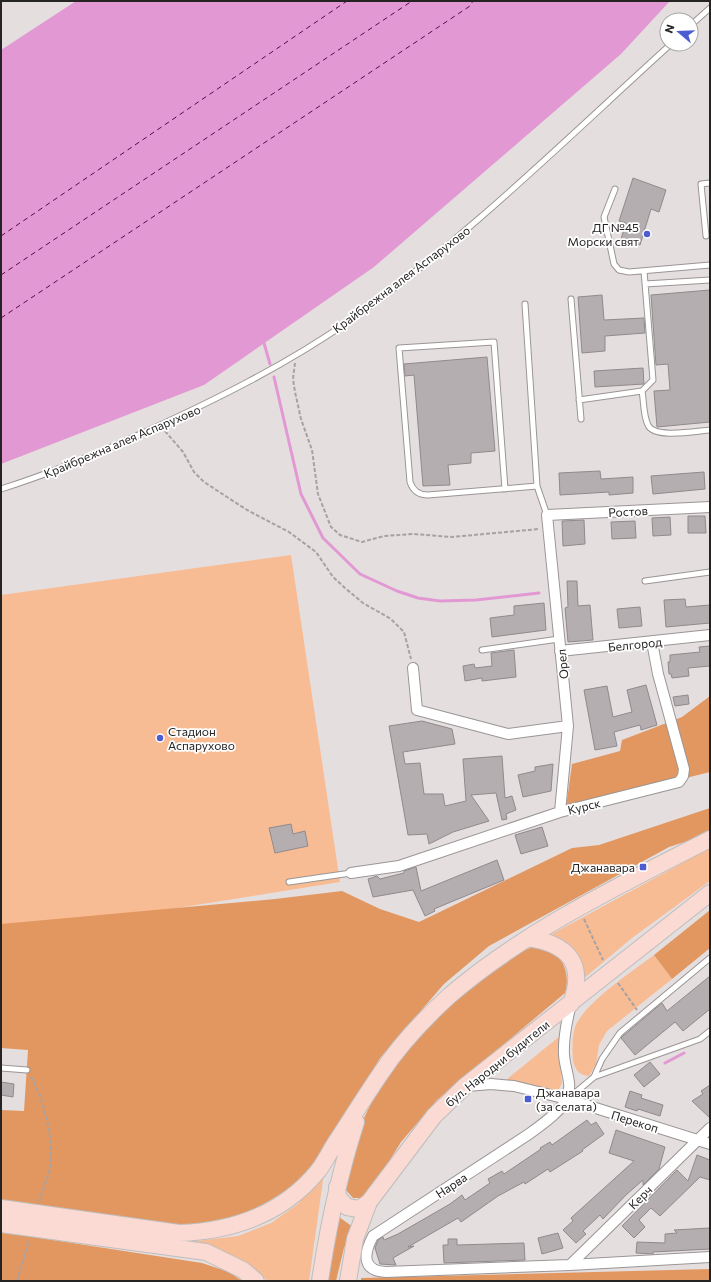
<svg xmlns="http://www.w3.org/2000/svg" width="711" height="1282" font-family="Commissioner,sans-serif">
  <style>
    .green { fill: #f8bc94 }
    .forest { fill: #e29761 }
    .water { fill: #e299d3 }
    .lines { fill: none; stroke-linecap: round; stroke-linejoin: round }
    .stream { stroke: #e299d3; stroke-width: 3 }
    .ferry { stroke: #5e0454; stroke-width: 1; stroke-dasharray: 5 4; stroke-linecap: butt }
    .building { fill: #b4aeb0; stroke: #908a8c }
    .lane-casing { stroke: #9b9595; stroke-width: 7 }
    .street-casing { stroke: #9b9595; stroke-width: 12 }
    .primary-casing { stroke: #bebdbd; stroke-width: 18 }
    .path { stroke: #a7a2a2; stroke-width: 2; stroke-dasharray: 4 2; stroke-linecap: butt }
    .lane { stroke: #fff; stroke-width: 5 }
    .street { stroke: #fff; stroke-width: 10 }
    .primary { stroke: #fadad3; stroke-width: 16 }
    .poi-dot { fill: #4d5cd1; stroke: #fff; stroke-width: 1.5 }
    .labels { text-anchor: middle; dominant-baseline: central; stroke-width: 3.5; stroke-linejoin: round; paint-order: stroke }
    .poi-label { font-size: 12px; fill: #262323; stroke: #fff; text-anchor: end }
    .street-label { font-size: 12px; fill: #262323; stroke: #fff }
  </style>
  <rect width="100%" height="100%" fill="#e5dedf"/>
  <!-- green -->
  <path class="green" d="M291,555L340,882L1,936V595Z
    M710,848V881L632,938L583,979C582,954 571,948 552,934Z
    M654,955L672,979L607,1031L599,1045L596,1064L589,1076C579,1075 575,1070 573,1060C572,1050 572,1037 575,1027C584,1003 634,970 654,955Z
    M560,1036L559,1056L562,1083L559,1089L554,1092L506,1080Z
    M324,1173L309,1281H268C240,1255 225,1251 189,1242L238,1236L271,1223L298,1204Z"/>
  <!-- forest -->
  <path class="forest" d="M710,696V772L566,808L572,764L620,751L622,740L682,717Z
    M710,808V831L700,837L669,847L489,946L444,984L380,1058L322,1156L292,1187L259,1207L223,1221L191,1227L162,1225L1,1200V1110L24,1111L28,1050L1,1048V924L275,899L342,891L380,909L419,922L572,848L599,845Z
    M710,910V948L672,979L654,955Z
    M533,947C559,946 572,970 565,993L437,1100L401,1142L366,1198H353L345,1189C351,1168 356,1135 365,1116C391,1060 474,967 533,947Z
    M339,1217L353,1227L344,1248L336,1281H326Z
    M1,1232L202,1263L229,1272L242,1281H1Z
    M710,1269V1281H361V1278Z"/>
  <!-- water -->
  <path class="water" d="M76,1H670L621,54L374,267L204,385L1,464V50Z"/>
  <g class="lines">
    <!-- stream -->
    <path class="stream" d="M264,343L270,364
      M274,377L301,494L323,538L360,574L397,591L418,598L440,601L476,600L539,593
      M665,1063L684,1053"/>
    <!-- ferry -->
    <path class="ferry" d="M1,236L347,1
      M1,275L412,1
      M1,318L470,6L473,1"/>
  </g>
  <!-- building -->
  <path class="building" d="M633,178L666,190L659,212L651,209L640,245L621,239L626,223L619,221Z
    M710,290V422L657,427L654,391L670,390L668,364L656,365L651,295Z
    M602,295L604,320L644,318L645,333L605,336V351L582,353L578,297Z
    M487,357L495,451L471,453V463L448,465L450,485L423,486L414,375L405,376L404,364Z
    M643,368L644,384L595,387L594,371Z
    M600,471L601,479L633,477V493L609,495V492L560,495L559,473Z
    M704,472L705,489L653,494L651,476Z
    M688,516H705L706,533H688Z
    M670,517L671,535L653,536L652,518Z
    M584,520L585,544L563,546L562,521Z
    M635,521L636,538L612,539L611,522Z
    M567,581H577L578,606L590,605L593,640L568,642L565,608L568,607Z
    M685,599L686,607L710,605V623L666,627L664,600Z
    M544,603L546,630L492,637L490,618L514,615V606Z
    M640,607L642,626L619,628L617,609Z
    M710,646V666L688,668L689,676L672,678L671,674H669L668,662H670V655L700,652L699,647Z
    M514,650L516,677L482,681V678L465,681L463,666L474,664L475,668L492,666L491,653Z
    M646,685L657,725L641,730L640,725L614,732L617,746L595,750L584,690L607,686L613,717L632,712L627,690Z
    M688,695L689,704L675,706L673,697Z
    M422,721L452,729L455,744L403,752L405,764L420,763L424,794H443L445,806L466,801L463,759L502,756L505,798L512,796L516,810L506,814L507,819L502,820L496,793L471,795L489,821L453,832L429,844L427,834L408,835L389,726Z
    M553,764L551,791L523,797L518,775L535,771V767Z
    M291,824L293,834L305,831L308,846L275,853L269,828Z
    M542,827L548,846L521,854L515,835Z
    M497,860L504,880L434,909L435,911L425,916L413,890L373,897L368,879L377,876L380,879L404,873V871L416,867L421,891Z
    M710,976V1009L683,1031L675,1022L635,1055L621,1038L623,1036L662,1003L667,1011Z
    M650,1062L660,1074L644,1087L634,1075Z
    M1,1082L14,1084L13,1097L1,1095Z
    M710,1085V1118L692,1101L703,1094L701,1091Z
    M630,1091L642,1095L641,1098L663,1105L660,1116L638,1109L637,1111L625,1107Z
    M587,1120L591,1125L596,1122L604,1134L582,1150L583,1151L550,1172L548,1169L525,1184L524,1182L498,1196L461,1222L458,1218L408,1247L414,1246L393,1258L396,1265L380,1264L375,1248L378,1240L383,1237L384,1240L398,1234L450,1204L462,1195L465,1200L490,1183L488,1179L502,1171L504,1174L541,1149L540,1148L550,1142L552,1145Z
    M616,1130L665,1147L659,1169L643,1185V1180L626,1195L603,1219L600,1215L583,1231L586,1234L576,1243L563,1230L573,1221L571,1218L634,1161L609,1153Z
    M697,1155L710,1160V1180L700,1177L660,1216L651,1208L639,1220L645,1227L634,1238L622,1226L677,1170L688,1181Z
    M710,1228V1249L653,1252V1254L636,1253L637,1242L665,1243V1234L677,1233L674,1230Z
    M558,1233L563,1248L542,1254L538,1238Z
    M448,1239H457V1245L524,1243L525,1260L444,1263L443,1245H448Z"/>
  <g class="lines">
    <!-- lane casing -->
    <g class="lane-casing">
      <path id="lane" d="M691,25L710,8
        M615,189L604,217L614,264L619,270L629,272L710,265
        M706,236L701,184L710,183
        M645,284L710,280
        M571,299L581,419
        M525,304L537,486L547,515
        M642,391C644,401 643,415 648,425C654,439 696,431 710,430
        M579,400L642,391L653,380L644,271
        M1,489C52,473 97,454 145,432C215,400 286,365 349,321C465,240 566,139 671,44
        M505,489L494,342L399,348L410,482C413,491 419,495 428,495L537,486
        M645,581L710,572
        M482,650L559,639
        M289,882L351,873
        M1,1068L27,1070
        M594,1077L700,1039L710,1031
        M569,1098L594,1077L602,1059L620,1033L710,958"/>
    </g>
    <!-- street casing -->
    <g class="street-casing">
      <path id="street" d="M560,651L710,635
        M413,668L417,710L508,734L568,726
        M560,812L568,726L547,515L710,507
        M351,873L399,866L560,812L679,782L683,776L684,769L658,674L652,642
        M571,1004C567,1020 563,1038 564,1055C565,1070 573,1084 567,1098C562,1111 540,1126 529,1134L373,1236C364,1253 361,1271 386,1272L570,1265L710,1257
        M467,1086L491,1084L514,1086L567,1099L710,1144
        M570,1265L710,1128"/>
    </g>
    <!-- primary casing -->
    <g class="primary-casing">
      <path id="primary" d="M528,938C568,944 586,963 571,1004
        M337,1187L338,1197L347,1207L359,1209L369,1202
        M1,1208L179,1233C233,1231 282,1215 318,1171C325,1162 330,1151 336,1142C351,1119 366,1095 381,1073C400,1044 424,1019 449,996C524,931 622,884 710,839
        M1,1224L206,1252L243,1270L256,1281
        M320,1281C328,1227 339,1175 356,1122
        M348,1281L355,1239L369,1202L434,1116L465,1086L710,893"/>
    </g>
    <!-- path -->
    <path class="path" d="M295,363L293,379L295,392L301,419L312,450L318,494L331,527L340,535L362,542L384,536L413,534L452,537L539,529
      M165,431L183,452L194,472L204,482L247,510L289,532L316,552L333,577L345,588L363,603L391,619L404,632L411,659
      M584,919L603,960
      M618,983L637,1010
      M31,1077C44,1098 54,1141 50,1166C48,1178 43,1190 39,1201
      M17,1281L29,1240
      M706,1281L710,1280"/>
    <!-- lane -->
    <use href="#lane" class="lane"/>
    <!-- street -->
    <use href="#street" class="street"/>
    <!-- primary -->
    <use href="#primary" class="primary"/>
  </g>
  <!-- markers -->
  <g class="poi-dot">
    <circle cx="647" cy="234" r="4"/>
    <circle cx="160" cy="738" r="4"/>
    <rect x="639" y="863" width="8" height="8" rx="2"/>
    <rect x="524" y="1095" width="8" height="8" rx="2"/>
  </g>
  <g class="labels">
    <!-- poi labels -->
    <g class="poi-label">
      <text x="639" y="227">ДГ №45<tspan x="639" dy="14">Морски свят</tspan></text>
      <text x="168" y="731" text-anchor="start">Стадион<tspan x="168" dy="14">Аспарухово</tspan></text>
      <text x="635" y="867">Джанавара</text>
      <text x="536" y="1092" text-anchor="start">Джанавара<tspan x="536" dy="14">(за селата)</tspan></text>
    </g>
    <!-- street labels -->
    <g class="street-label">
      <text transform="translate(401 279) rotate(-37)">Крайбрежна алея Аспарухово</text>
      <text transform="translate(122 441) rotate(-23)">Крайбрежна алея Аспарухово</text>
      <text transform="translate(628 511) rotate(-3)">Ростов</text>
      <text transform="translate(635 644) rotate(-6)">Белгород</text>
      <text transform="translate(562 664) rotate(-96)">Орел</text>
      <text transform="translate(584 806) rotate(-14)">Курск</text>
      <text transform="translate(497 1063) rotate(-39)">бул. Народни будители</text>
      <text transform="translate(635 1121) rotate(17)">Перекоп</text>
      <text transform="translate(451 1185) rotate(-33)">Нарва</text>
      <text transform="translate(640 1197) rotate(-45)">Керч</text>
    </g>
  </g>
  <!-- border -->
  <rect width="711" height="1282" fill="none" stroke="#262323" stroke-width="4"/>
  <!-- north arrow -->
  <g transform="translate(679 32) rotate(289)"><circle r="19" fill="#ffffff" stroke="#a8a7a7"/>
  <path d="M0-3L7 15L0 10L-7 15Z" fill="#4d5cd1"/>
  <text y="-6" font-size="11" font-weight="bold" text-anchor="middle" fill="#262323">N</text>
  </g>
</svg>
